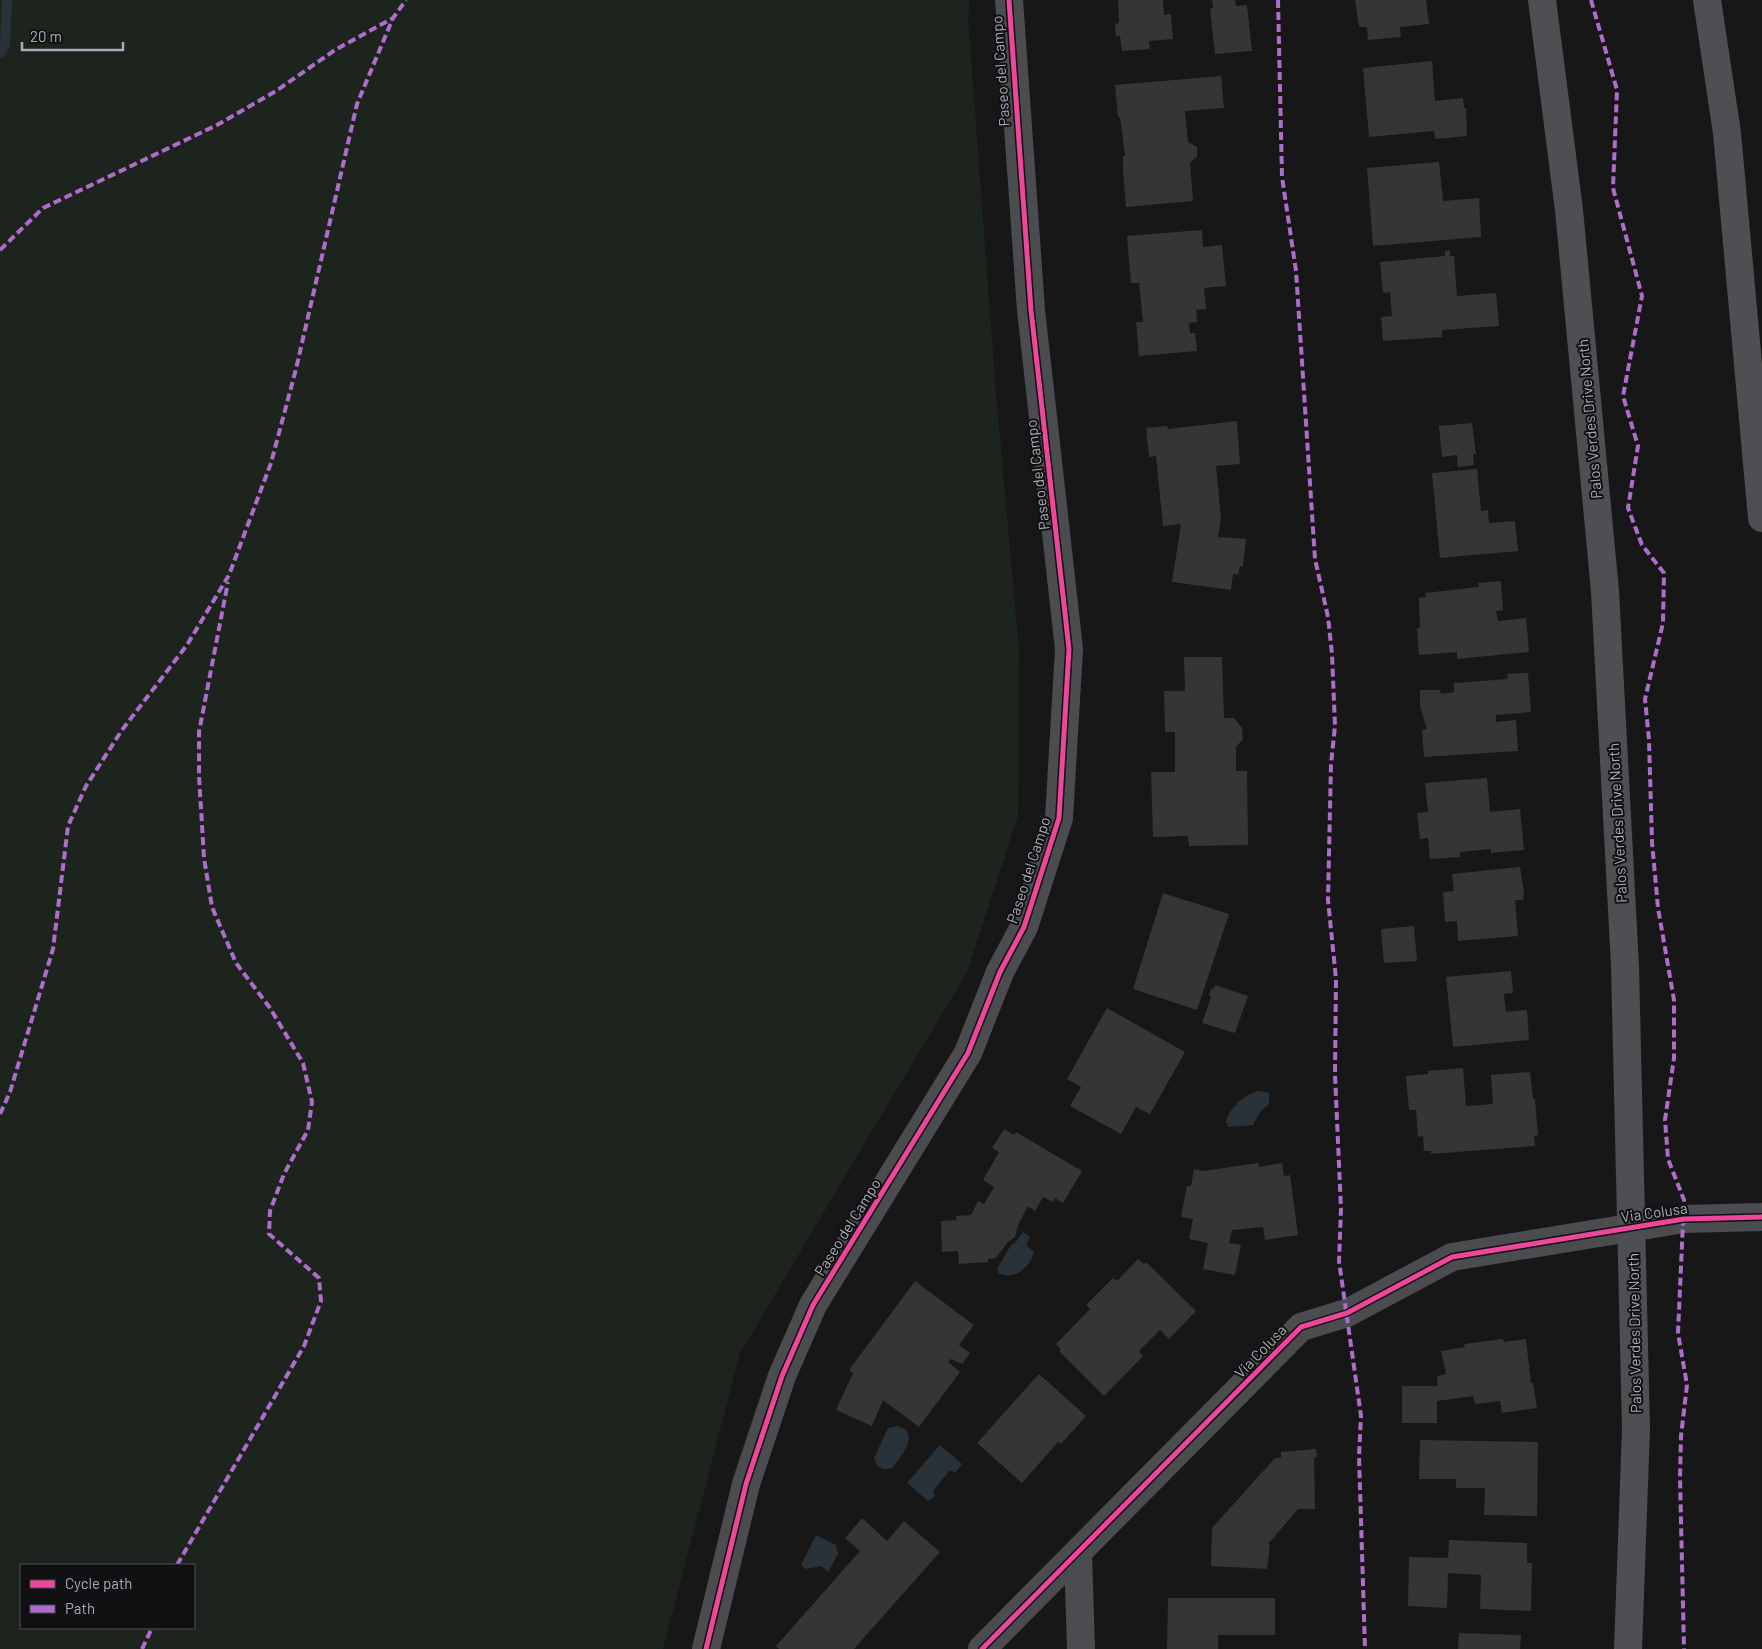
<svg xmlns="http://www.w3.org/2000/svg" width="1762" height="1649" font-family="Barlow,sans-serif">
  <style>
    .green { fill: #1d241e; fill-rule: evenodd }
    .water { fill: #2a3239 }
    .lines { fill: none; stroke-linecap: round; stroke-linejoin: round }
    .stream { stroke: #2a3239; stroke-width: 10 }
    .building { fill: #353536 }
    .minor { stroke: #4b4c50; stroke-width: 28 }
    .major { stroke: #4d4f52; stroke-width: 28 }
    .quiet { stroke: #b06ccc; stroke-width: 4; stroke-dasharray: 8 4; stroke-linecap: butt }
    .cycleway-casing { stroke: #111113; stroke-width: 8 }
    .cycleway { stroke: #ed469a; stroke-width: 5 }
    .labels { text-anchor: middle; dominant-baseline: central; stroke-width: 4; stroke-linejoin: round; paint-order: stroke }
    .street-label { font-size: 15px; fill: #a8adb8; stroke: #111113 }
  </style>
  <rect width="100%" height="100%" fill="#171717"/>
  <!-- green -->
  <path class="green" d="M0,0H970L968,17L995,381L1019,651L1018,816L967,972L740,1353L663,1649H0ZM194,1565V1628H21V1565Z"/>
  <!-- water -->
  <path class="water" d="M1258,1091L1269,1093V1104L1261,1111L1253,1125L1228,1127L1226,1121C1231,1106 1243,1096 1258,1091Z
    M1023,1232L1030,1237L1026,1245L1034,1252C1030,1268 1014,1281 998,1273L997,1269L1011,1245L1016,1242Z
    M897,1426C922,1432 901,1457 892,1468C883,1471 877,1468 874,1458L888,1428Z
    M940,1445L962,1464L955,1473L950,1470L933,1491L935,1496L928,1501L907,1483Z
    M816,1535L836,1545L838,1554L828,1572L821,1566L806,1569L801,1565Z"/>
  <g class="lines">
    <!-- stream -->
    <path class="stream" d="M0,53L5,44L7,0"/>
  </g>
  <!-- building -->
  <path class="building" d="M1118,0H1163L1164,15L1171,14L1173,39L1149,41L1150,49L1122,51L1120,36L1116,37L1115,24L1119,23Z
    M1212,0H1235L1236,6L1247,5L1252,51L1215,54L1210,9L1213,8Z
    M1355,0H1426L1429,24L1400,27L1401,37L1368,40L1367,27H1359Z
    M1432,61L1435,101L1463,98L1464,108H1466L1467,136L1435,139L1434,131L1369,137L1363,68Z
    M1221,76L1224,108L1185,111L1188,142L1197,147V156L1190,163L1193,201L1126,207L1123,171V156H1125L1120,117H1118L1115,85Z
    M1439,162L1443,201L1479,198L1481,237L1373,246L1367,168Z
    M1202,230L1203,247L1222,245L1226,286L1204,288L1206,309L1196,310L1197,322L1189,323L1190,333H1195L1197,351L1139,356L1136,322H1143L1139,283H1131L1127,236Z
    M1450,250V256H1454L1457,296L1496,293L1499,326L1442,330V337L1383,341L1381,317L1392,316L1390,292L1383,293L1380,262L1445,256V251Z
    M1237,421L1240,464L1216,466L1221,519L1218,537L1246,539L1243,566H1240L1238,575L1233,574L1231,590L1172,582L1181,524L1163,526L1156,456L1149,457L1146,428L1167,426L1168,429Z
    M1472,423L1476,454H1473L1474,465L1458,467L1457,455L1442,457L1439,426Z
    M1477,469L1481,511L1488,510L1489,523L1515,521L1518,551L1440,558L1432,473Z
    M1501,581L1503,610L1496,611L1498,621L1526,618L1529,652L1457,659V652L1419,655L1417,628H1420L1419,598L1426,597L1425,593L1479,587L1478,583Z
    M1184,657H1222L1224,718H1234L1242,728L1243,739L1236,747V771H1247L1248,845L1189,846L1188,836L1153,837L1151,772H1175V732H1165L1164,691H1185Z
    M1528,673L1531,712L1496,715V722L1516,720L1518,751L1424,757L1422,730L1427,729L1420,706V690H1440L1441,694L1454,692V683L1508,679L1507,674Z
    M1487,778L1490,812L1520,809L1524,850L1491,853V849L1460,852V857L1430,859L1428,838L1420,839L1417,813L1428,812L1425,783Z
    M1520,867L1524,893L1523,900H1515L1518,936L1458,941L1457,921L1445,922L1443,892L1454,891L1452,874Z
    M1163,893L1229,914L1197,1010L1133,989Z
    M1414,926L1417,961L1384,963L1381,929Z
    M1511,971L1513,993L1504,994L1506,1012L1527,1010L1529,1040L1453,1047L1446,977Z
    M1215,985L1248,996L1235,1033L1202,1023L1211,997L1209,995L1211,989H1213Z
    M1107,1008L1185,1052L1150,1114L1136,1107L1121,1134L1070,1106L1081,1087L1067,1079Z
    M1463,1068L1466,1106L1493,1104L1491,1075L1530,1072L1533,1099H1535L1538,1135L1534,1136L1535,1146L1431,1154V1151H1424L1423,1136L1418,1137L1416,1110H1409L1406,1076L1428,1074V1071Z
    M1004,1129L1014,1135L1016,1132L1082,1171L1063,1203L1055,1198L1053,1202L1043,1197L1035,1211L1028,1206L1018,1225L1015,1237L1007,1243L996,1258L988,1259V1262L959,1264L958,1251L942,1252L941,1221L957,1220L956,1216L971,1215L978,1201L984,1204L994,1187L983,1180L999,1152L992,1148Z
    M1258,1163L1259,1167L1282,1163L1284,1176L1290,1175L1298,1235L1265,1240L1263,1227L1232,1230L1229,1243L1241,1245L1235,1275L1203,1269L1208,1243L1189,1239L1193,1219L1181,1217L1187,1186H1191L1194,1169L1203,1171Z
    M1138,1259L1144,1264L1146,1262L1196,1311L1169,1339L1160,1330L1139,1351L1143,1356L1104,1396L1059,1351L1061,1349L1056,1344L1090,1309L1086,1305L1113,1278L1117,1281Z
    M915,1281L974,1325L959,1345L970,1353L962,1364L951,1359L948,1362L960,1372L919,1427L883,1400L872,1426L836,1410L853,1373L849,1370Z
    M1503,1339L1504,1342L1526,1339L1531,1383H1533L1537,1408L1502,1413L1500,1401L1475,1404L1473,1396L1437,1401V1423H1402V1386H1438L1437,1376L1446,1374L1441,1351L1465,1347L1464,1344Z
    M1039,1374L1086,1416L1061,1444L1058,1442L1022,1483L977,1443Z
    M1420,1440L1538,1442L1537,1516L1484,1515L1485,1488H1456V1479H1419Z
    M1316,1449L1317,1457L1314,1458L1315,1509H1298L1268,1544H1270L1267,1569L1211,1566L1212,1528L1275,1458H1281V1452Z
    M862,1518L887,1541L904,1521L940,1552L854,1649H779L776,1646L860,1551L845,1538Z
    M1449,1540L1527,1543V1563H1532L1531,1611L1480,1609L1481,1575L1448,1573L1447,1608L1408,1606L1409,1557L1448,1558Z
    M1168,1598H1275V1635H1218V1649H1167Z
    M1459,1633L1521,1635L1520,1649H1458Z"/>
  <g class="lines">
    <!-- minor -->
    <path class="minor" d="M1078,1554L1081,1649
      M706,1649L746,1484L782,1376L813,1305L968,1053L1000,972L1024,927L1059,818L1069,649L1031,310L1009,0
      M982,1649L1301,1327L1347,1313L1452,1257L1684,1219L1762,1217"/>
    <!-- major -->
    <path class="major" d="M1542,0L1569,210L1605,591L1625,966L1636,1429L1628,1649
      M1707,0L1727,133L1762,518"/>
    <!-- quiet -->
    <path class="quiet" d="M1278,0L1282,177L1296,271L1315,559L1328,617L1332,654L1335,726L1331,764L1328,900L1336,979L1335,1075L1341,1209L1339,1261L1361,1416L1359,1456L1365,1649
      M1591,0L1617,90L1613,188L1642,296L1623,396L1638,446L1628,508L1642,545L1664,573L1663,623L1645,699L1649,740L1652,842L1658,908L1674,1000V1058L1665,1120L1668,1159L1684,1200L1678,1333L1687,1385L1681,1436L1680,1478L1684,1649
      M0,250L43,208L217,125L276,91L335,50L393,18
      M0,1114L10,1092L53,949L68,826L86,786L122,730L187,645L229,575L271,463L296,369L357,104L393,18L406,0
      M177,1565L304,1346L321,1301L319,1278L269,1234L270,1211L284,1174L308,1130L312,1102L303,1063L270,1008L236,963L212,907L204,858L199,776V732L228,582
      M142,1649L152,1628"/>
    <!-- cycleway casing -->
    <g class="cycleway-casing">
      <path id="cycleway" d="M706,1649L746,1484L782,1376L813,1305L968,1053L1000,972L1024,927L1059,818L1069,649L1031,310L1009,0
        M982,1649L1301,1327L1347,1313L1452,1257L1684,1219L1762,1217"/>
    </g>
    <!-- cycleway -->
    <use href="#cycleway" class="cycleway"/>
  </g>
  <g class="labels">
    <!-- street labels -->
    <g class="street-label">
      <text transform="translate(1000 71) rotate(-94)">Paseo del Campo</text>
      <text transform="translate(1589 419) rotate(-95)">Palos Verdes Drive North</text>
      <text transform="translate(1037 475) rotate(-97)">Paseo del Campo</text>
      <text transform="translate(1617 823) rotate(-93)">Palos Verdes Drive North</text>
      <text transform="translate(1028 870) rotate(-72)">Paseo del Campo</text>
      <text transform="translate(1654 1212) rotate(-8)">Via Colusa</text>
      <text transform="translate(847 1227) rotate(-58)">Paseo del Campo</text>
      <text transform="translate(1634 1333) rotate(-91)">Palos Verdes Drive North</text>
      <text transform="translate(1260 1351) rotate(-46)">Via Colusa</text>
    </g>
  </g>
  <!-- legend -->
  <rect x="20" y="1564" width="175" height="65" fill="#111113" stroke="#4d4f55"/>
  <rect x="30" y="1580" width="25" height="8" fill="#ed469a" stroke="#4d4f55"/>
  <text x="65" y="1589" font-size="15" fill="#a8adb8">Cycle path</text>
  <rect x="30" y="1605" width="25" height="8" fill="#b06ccc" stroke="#4d4f55"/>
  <text x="65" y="1614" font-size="15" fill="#a8adb8">Path</text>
  <!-- scale -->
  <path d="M22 42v8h101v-8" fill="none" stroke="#a8adb8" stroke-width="2.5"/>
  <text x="30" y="42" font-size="15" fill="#a8adb8" stroke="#111113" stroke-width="4" paint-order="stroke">20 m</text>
</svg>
